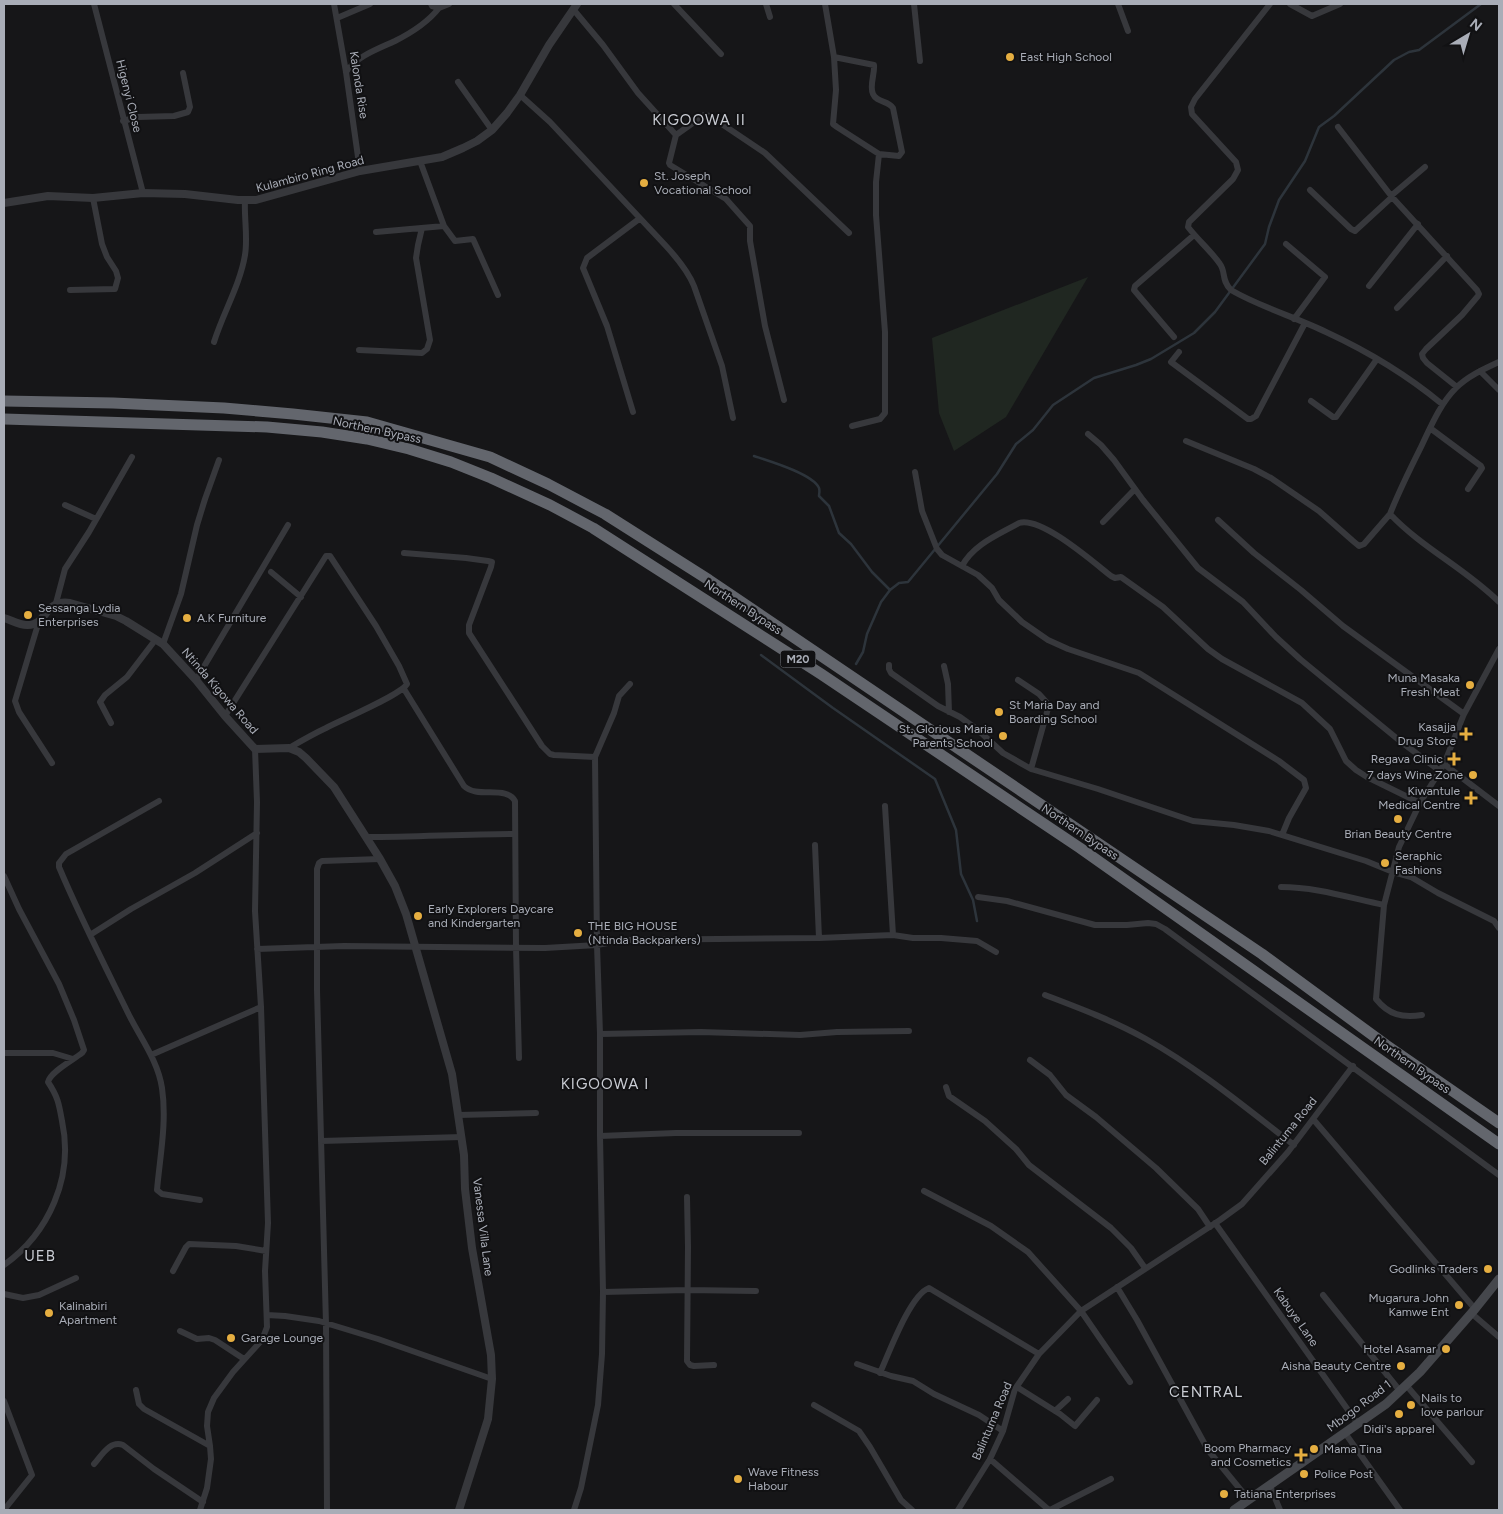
<svg xmlns="http://www.w3.org/2000/svg" width="1503" height="1514" font-family="Figtree,sans-serif">
  <style>
    .green { fill: #202721 }
    .lines { fill: none; stroke-linecap: round; stroke-linejoin: round }
    .stream { stroke: #2d343b; stroke-width: 2.5 }
    .minor { stroke: #37383c; stroke-width: 6 }
    .tertiary { stroke: #37383c; stroke-width: 8 }
    .secondary { stroke: #45474c; stroke-width: 9 }
    .motorway { stroke: #63666d; stroke-width: 11 }
    .poi-dot { fill: #e5ae41; stroke: #111113; stroke-width: 2 }
    .labels { text-anchor: middle; dominant-baseline: central; stroke-width: 4; stroke-linejoin: round; paint-order: stroke }
    .shield { fill: #111113; stroke: #7b7e86; stroke-width: 1 }
    .shield-label { font-size: 11px; font-weight: bold; fill: #a9adb7 }
    .poi-label { font-size: 12px; fill: #a9adb7; stroke: #111113; text-anchor: start }
    .street-label { font-size: 12px; fill: #a9adb7; stroke: #111113 }
    .quarter-label { font-size: 15px; letter-spacing: 1px; fill: #c9ccd3; stroke: #111113 }
  </style>
  <rect width="100%" height="100%" fill="#161618"/>
  <!-- green -->
  <path class="green" d="M1088,277L1006,417L954,451L939,413L932,338Z"/>
  <g class="lines">
    <!-- stream -->
    <path class="stream" d="M754,456C769,461 813,474 819,488C820,491 819,494 819,496L829,506L839,533L851,544L872,572L890,590
      M761,655L833,708L935,779L956,830L961,874L973,900L977,921
      M856,664L863,652L867,634L881,602L890,590L899,583L908,582L997,474L1016,444L1033,430L1053,405L1094,378L1136,365L1151,359L1194,333L1215,312L1265,244L1269,227L1279,200L1305,161L1319,127L1334,116L1394,60L1409,52L1419,50L1481,4"/>
    <!-- minor -->
    <path class="minor" d="M94,4L143,193
      M334,4L346,72L360,171
      M431,4L432,6L439,8L449,4
      M674,4L721,54
      M766,4L770,17
      M825,4L834,57L836,90L833,124L837,127L879,154L899,156L902,152L893,108C888,100 877,103 873,94C869,86 875,74 874,65L834,57
      M914,4L920,61
      M1118,4L1128,31
      M1270,4L1195,99L1191,107L1192,114L1236,162L1238,170L1233,179L1189,222L1188,227C1198,240 1211,251 1220,264C1226,272 1221,280 1231,290C1260,307 1295,317 1326,332C1367,351 1407,375 1442,404
      M1290,4L1312,16L1340,4
      M573,9L603,45L638,93L676,135
      M337,18L370,4
      M346,72C357,56 378,49 395,41C411,33 428,22 439,8
      M458,82L492,130
      M520,95L550,122L666,246C677,258 688,271 694,286L722,366L733,418
      M123,121L138,117L174,116L188,112L190,107L183,73
      M1338,127L1392,197L1477,290L1479,294L1478,296L1462,315L1426,349L1422,354L1423,358L1427,363L1457,387
      M420,161L444,226L455,241L473,239L498,295
      M1310,190L1351,229L1355,231L1392,197
      M1392,195L1425,167
      M376,232L444,226
      M1286,244L1325,277L1294,319
      M1369,286L1418,224
      M70,290L115,289L118,278L116,271L107,257L102,244L93,198
      M1397,308L1447,256
      M1174,337L1134,290L1135,286L1194,235
      M214,342C223,313 240,285 245,255C248,237 244,218 245,201
      M359,350L422,353L427,349L430,340L416,258L418,245L422,228
      M1179,352L1171,362L1248,419H1251L1256,416L1305,323
      M1499,362C1484,369 1468,376 1456,388C1440,404 1431,426 1421,447C1410,469 1399,491 1390,514C1422,548 1466,569 1499,602
      M1480,371L1499,390
      M784,400L765,326L750,241V226L726,199L670,165L669,163L676,135L704,115L710,116L765,153L849,233
      M1311,401L1333,417H1336L1377,359
      M633,412L607,326L583,268L587,258L639,219
      M852,426L880,419L885,413V332L876,215V182L879,154
      M1430,428L1481,466L1482,468L1468,489
      M1088,434L1101,445L1114,460L1143,500L1198,568L1243,602L1276,637L1300,659L1400,741L1440,771
      M1186,441L1254,469L1271,478L1319,511L1353,541L1359,546L1364,544L1390,514
      M915,472L922,511L937,549L942,555L978,575L992,588L999,600L1022,622L1048,640L1068,649L1139,673L1279,761L1304,780L1306,788L1289,818L1282,835
      M65,505L96,519
      M1218,520L1254,553L1301,590L1343,626L1464,714
      M1103,522L1135,489
      M404,553L466,558L488,561L492,562L491,567L469,625V633L542,746L550,754L554,755L595,757L597,945L600,1034V1136L603,1292L602,1354L598,1405L581,1488L574,1510
      M962,566C974,544 998,535 1019,523C1041,516 1093,562 1111,576L1115,578L1121,577L1163,607L1208,649L1222,659L1302,703L1330,729L1346,761L1356,770L1367,777L1420,803
      M271,572L301,597
      M56,603L65,569L89,532L132,457
      M39,621L15,701L19,712L52,763
      M163,644L181,594L197,525L205,499L219,460
      M889,665V669L891,673L938,706L960,717L978,730L1003,753L1031,769
      M944,666L948,684L949,712
      M196,680L288,525
      M1018,680L1039,694L1049,705L1031,769L1098,789L1193,821L1234,825L1269,831L1366,861L1393,872L1411,877L1438,893L1494,921L1499,928
      M404,689L464,786C477,799 507,785 515,801L516,947L519,1058
      M225,716L326,556H330L376,626L399,666L407,684C401,695 341,720 326,728C313,734 301,741 289,748
      M111,723L100,702L105,695L127,677L156,639
      M595,757L614,713L619,696L630,684
      M1444,764L1499,806
      M159,801L66,854L59,863V867C80,917 105,966 129,1015C141,1039 158,1061 162,1088C167,1122 160,1156 157,1190L162,1194L200,1200
      M885,806L893,935
      M367,837C416,837 466,834 515,834
      M815,845L819,938
      M4,876L19,909L59,984L74,1020L84,1050L82,1053C73,1060 50,1072 48,1082C58,1097 59,1104 62,1121C74,1177 49,1233 4,1265
      M1281,887C1316,887 1350,898 1384,905
      M978,897L1007,901L1095,925H1127L1148,923L1156,924L1165,929L1499,1175
      M90,935L131,909L195,873L257,833
      M257,949L344,946L545,948L597,945L624,940L819,938L893,935L913,938H941L977,941L996,952
      M1045,995C1079,1008 1114,1021 1146,1039C1198,1068 1246,1108 1294,1145
      M1422,1015C1402,1018 1389,1015 1376,999L1384,905L1399,847L1420,803L1444,764L1464,714L1499,649
      M600,1034L701,1032L800,1035L837,1032L909,1031
      M4,1053H53L73,1059
      M151,1055L261,1007
      M1030,1060L1050,1075L1066,1095L1096,1117L1156,1168L1198,1209L1210,1227
      M946,1087L949,1096L985,1121L1016,1149L1029,1165L1111,1228L1131,1248L1145,1268
      M458,1115L536,1113
      M1313,1119L1475,1309
      M600,1136L676,1133H799
      M321,1141L462,1137
      M924,1191L991,1226L1028,1252L1081,1311L1130,1382
      M687,1197L688,1247L687,1361L690,1365L694,1366L714,1365
      M1215,1223L1358,1424
      M173,1271L186,1247L189,1244L236,1246L266,1251
      M1117,1287L1137,1320L1208,1450L1249,1500
      M603,1292L687,1290L756,1291
      M4,1294L23,1298L39,1295L76,1278
      M1323,1295L1400,1391
      M1471,1313L1499,1337
      M267,1315L285,1316L319,1321L378,1339L492,1379
      M180,1331L197,1339L209,1338L215,1340L244,1359
      M857,1364L891,1376L913,1381L934,1394L979,1415L1003,1431
      M880,1373C889,1353 910,1295 929,1288L1039,1354
      M1406,1385L1472,1462
      M1017,1387L1060,1414L1075,1426L1097,1400
      M136,1390L139,1404L144,1409L210,1446
      M4,1401L32,1475L4,1510
      M814,1405L859,1431L870,1447L901,1500L912,1510
      M1055,1411L1068,1399
      M1345,1433L1400,1510
      M990,1459L1049,1510
      M94,1464C102,1455 110,1440 123,1445L154,1469L203,1502
      M1270,1486L1280,1510
      M200,1510L207,1488L211,1459L210,1446L207,1426L208,1412L214,1398L233,1372L262,1340L267,1327L265,1271L268,1223L261,1007L255,911L257,802L255,749
      M327,1510L326,1324L317,990V869L319,863L322,861L380,859
      M958,1510L990,1459L1003,1431L1015,1389L1039,1354L1081,1311L1220,1220L1242,1204L1288,1152L1353,1066
      M1050,1510L1111,1479"/>
    <!-- tertiary -->
    <path class="tertiary" d="M4,203L48,196L93,198L143,193L185,194L238,200H256L360,171L442,157L463,148L477,141L492,130L507,113L520,95L549,45L577,4
      M4,618C11,620 19,625 27,625C47,626 44,599 70,603L116,616L126,621L163,644L196,680L225,716L255,749L289,748L299,752L306,758L334,787L380,859L395,886L406,914L452,1074L464,1155L465,1189L472,1248L491,1355L492,1379L488,1419L459,1510"/>
    <!-- secondary -->
    <path class="secondary" d="M1234,1510L1386,1404L1420,1372L1475,1309L1499,1279"/>
    <!-- motorway -->
    <path class="motorway" d="M4,401L113,403L224,408L293,414L367,422L490,457L548,484L605,514L709,580L1262,954L1386,1045L1499,1123
      M4,419L267,427L322,432L367,439L409,449L451,462L491,478L550,505L593,528L821,674L1080,848L1499,1144"/>
  </g>
  <!-- markers -->
  <g class="poi-dot">
    <circle cx="1010" cy="57" r="5"/>
    <circle cx="644" cy="183" r="5"/>
    <circle cx="28" cy="615" r="5"/>
    <circle cx="187" cy="618" r="5"/>
    <circle cx="1470" cy="685" r="5"/>
    <circle cx="999" cy="712" r="5"/>
    <path d="M1463.5 726.5h5v5h5v5h-5v5h-5v-5h-5v-5h5z"/>
    <circle cx="1003" cy="736" r="5"/>
    <path d="M1451.5 751.5h5v5h5v5h-5v5h-5v-5h-5v-5h5z"/>
    <circle cx="1473" cy="775" r="5"/>
    <path d="M1468.5 790.5h5v5h5v5h-5v5h-5v-5h-5v-5h5z"/>
    <circle cx="1398" cy="819" r="5"/>
    <circle cx="1385" cy="863" r="5"/>
    <circle cx="418" cy="916" r="5"/>
    <circle cx="578" cy="933" r="5"/>
    <circle cx="1488" cy="1269" r="5"/>
    <circle cx="1459" cy="1305" r="5"/>
    <circle cx="49" cy="1313" r="5"/>
    <circle cx="231" cy="1338" r="5"/>
    <circle cx="1446" cy="1349" r="5"/>
    <circle cx="1401" cy="1366" r="5"/>
    <circle cx="1411" cy="1405" r="5"/>
    <circle cx="1399" cy="1414" r="5"/>
    <circle cx="1314" cy="1449" r="5"/>
    <path d="M1298.5 1447.5h5v5h5v5h-5v5h-5v-5h-5v-5h5z"/>
    <circle cx="1304" cy="1474" r="5"/>
    <circle cx="738" cy="1479" r="5"/>
    <circle cx="1224" cy="1494" r="5"/>
  </g>
  <g class="labels">
    <!-- shield labels -->
    <rect class="shield" x="780.5" y="650.5" width="35" height="17" rx="4"/>
    <g class="shield-label">
      <text x="798" y="659">M20</text>
    </g>
    <!-- poi labels -->
    <g class="poi-label">
      <text x="1020" y="57">East High School</text>
      <text x="654" y="176">St. Joseph<tspan x="654" dy="14">Vocational School</tspan></text>
      <text x="38" y="608">Sessanga Lydia<tspan x="38" dy="14">Enterprises</tspan></text>
      <text x="197" y="618">A.K Furniture</text>
      <text x="1460" y="678" text-anchor="end">Muna Masaka<tspan x="1460" dy="14">Fresh Meat</tspan></text>
      <text x="1009" y="705">St Maria Day and<tspan x="1009" dy="14">Boarding School</tspan></text>
      <text x="1456" y="727" text-anchor="end">Kasajja<tspan x="1456" dy="14">Drug Store</tspan></text>
      <text x="993" y="729" text-anchor="end">St. Glorious Maria<tspan x="993" dy="14">Parents School</tspan></text>
      <text x="1443" y="759" text-anchor="end">Regava Clinic</text>
      <text x="1463" y="775" text-anchor="end">7 days Wine Zone</text>
      <text x="1460" y="791" text-anchor="end">Kiwantule<tspan x="1460" dy="14">Medical Centre</tspan></text>
      <text x="1398" y="834" text-anchor="middle">Brian Beauty Centre</text>
      <text x="1395" y="856">Seraphic<tspan x="1395" dy="14">Fashions</tspan></text>
      <text x="428" y="909">Early Explorers Daycare<tspan x="428" dy="14">and Kindergarten</tspan></text>
      <text x="588" y="926">THE BIG HOUSE<tspan x="588" dy="14">(Ntinda Backparkers)</tspan></text>
      <text x="1478" y="1269" text-anchor="end">Godlinks Traders</text>
      <text x="1449" y="1298" text-anchor="end">Mugarura John<tspan x="1449" dy="14">Kamwe Ent</tspan></text>
      <text x="59" y="1306">Kalinabiri<tspan x="59" dy="14">Apartment</tspan></text>
      <text x="241" y="1338">Garage Lounge</text>
      <text x="1436" y="1349" text-anchor="end">Hotel Asamar</text>
      <text x="1391" y="1366" text-anchor="end">Aisha Beauty Centre</text>
      <text x="1421" y="1398">Nails to<tspan x="1421" dy="14">love parlour</tspan></text>
      <text x="1399" y="1429" text-anchor="middle">Didi's apparel</text>
      <text x="1291" y="1448" text-anchor="end">Boom Pharmacy<tspan x="1291" dy="14">and Cosmetics</tspan></text>
      <text x="1324" y="1449">Mama Tina</text>
      <text x="748" y="1472">Wave Fitness<tspan x="748" dy="14">Habour</tspan></text>
      <text x="1314" y="1474">Police Post</text>
      <text x="1234" y="1494">Tatiana Enterprises</text>
    </g>
    <!-- street labels -->
    <g class="street-label">
      <text transform="translate(359 85) rotate(81)">Kalonda Rise</text>
      <text transform="translate(129 96) rotate(76)">Higenyi Close</text>
      <text transform="translate(310 174) rotate(-15)">Kulambiro Ring Road</text>
      <text transform="translate(377 430) rotate(12)">Northern Bypass</text>
      <text transform="translate(743 607) rotate(33)">Northern Bypass</text>
      <text transform="translate(220 691) rotate(49)">Ntinda Kigowa Road</text>
      <text transform="translate(1080 832) rotate(34)">Northern Bypass</text>
      <text transform="translate(1412 1065) rotate(35)">Northern Bypass</text>
      <text transform="translate(1288 1131) rotate(-51)">Balintuma Road</text>
      <text transform="translate(483 1227) rotate(83)">Vanessa Villa Lane</text>
      <text transform="translate(1296 1317) rotate(55)">Kabuye Lane</text>
      <text transform="translate(1359 1406) rotate(-37)">Mbogo Road 1</text>
      <text transform="translate(992 1421) rotate(-67)">Balintuma Road</text>
    </g>
    <!-- quarter labels -->
    <g class="quarter-label">
      <text x="699" y="120">KIGOOWA II</text>
      <text x="605" y="1084">KIGOOWA I</text>
      <text x="40" y="1256">UEB</text>
      <text x="1206" y="1392">CENTRAL</text>
    </g>
  </g>
  <!-- border -->
  <rect width="1503" height="1514" fill="none" stroke="#a9adb7" stroke-width="10"/>
  <!-- north arrow -->
  <g transform="translate(1468 35) rotate(38)" stroke="#111113" stroke-width="4" paint-order="stroke">
  <path d="M0-4L9 19L0 12L-9 19Z" fill="#a9adb7"/>
  <text y="-8" font-size="14" font-weight="bold" text-anchor="middle" fill="#a9adb7">N</text>
  </g>
</svg>
